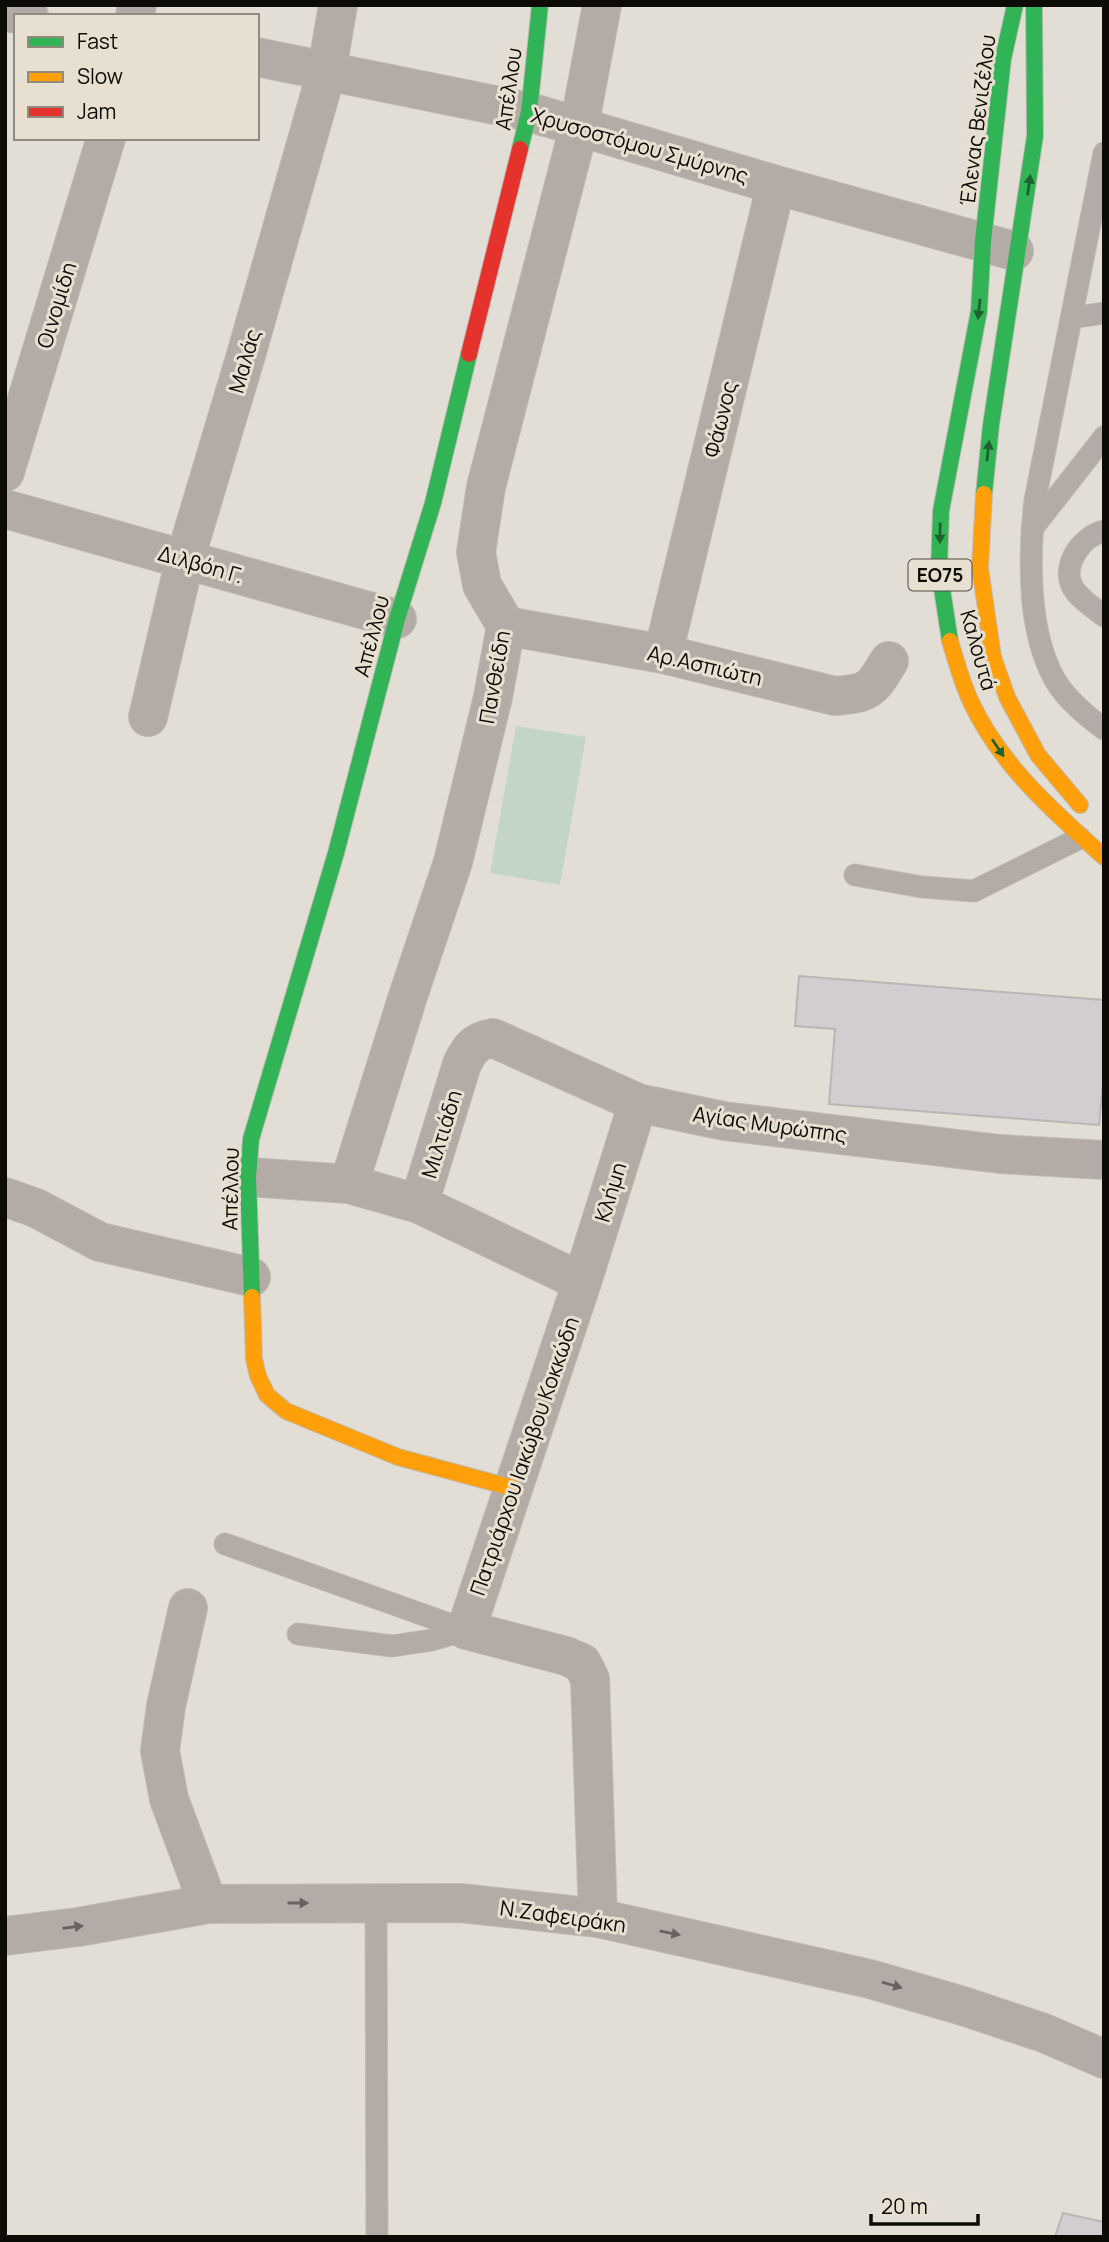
<svg xmlns="http://www.w3.org/2000/svg" width="1109" height="2242" font-family="Manrope,sans-serif">
  <style>
    .green { fill: #c3d6c5 }
    .building { fill: #d3cdd1; stroke: #b9b6b4; stroke-width: 2 }
    .lines { fill: none; stroke-linecap: round; stroke-linejoin: round }
    .lane-casing { stroke: #bfbbb5; stroke-width: 23 }
    .street-casing { stroke: #bfbbb5; stroke-width: 40 }
    .fast-casing { stroke: #bfbbb5; stroke-width: 18 }
    .slow-casing { stroke: #bfbbb5; stroke-width: 18 }
    .jam-casing { stroke: #bfbbb5; stroke-width: 18 }
    .lane { stroke: #b2aba6; stroke-width: 21 }
    .street { stroke: #b2aba6; stroke-width: 38 }
    .fast { stroke: #30b455; stroke-width: 16 }
    .slow { stroke: #ff9f0a; stroke-width: 16 }
    .jam { stroke: #e5322d; stroke-width: 16 }
    .oneway { fill: #1e602e }
    .oneway2 { fill: #68635e }
    .labels { text-anchor: middle; dominant-baseline: central; stroke-width: 6; stroke-linejoin: round; paint-order: stroke }
    .shield { fill: #e7dfd0; stroke: #4e4b43; stroke-width: 2 }
    .shield-label { font-size: 19px; font-weight: bold; fill: #0d0b06 }
    .street-label { font-size: 21px; fill: #0d0b06; stroke: #e7dfd0 }
  </style>
  <rect width="100%" height="100%" fill="#e2ded5"/>
  <!-- green -->
  <path class="green" d="M516,726L586,737L560,885L490,873Z"/>
  <!-- building -->
  <path class="building" d="M799,976L1104,1000V1070L1099,1125L829,1104L835,1029L795,1026Z
    M1063,2213L1104,2222V2237H1055Z"/>
  <g class="lines">
    <!-- lane casing -->
    <g class="lane-casing">
      <path id="lane" d="M1104,153L1035,500C1029,554 1027,631 1055,680C1067,700 1085,715 1104,729
        M1071,318L1104,313
        M1032,529L1104,437
        M1104,531C1082,536 1062,564 1072,586C1078,598 1094,608 1104,616
        M855,875L922,887L974,891L1080,838
        M225,1544L466,1630
        M298,1634L392,1646L432,1640L466,1630
        M376,1903L377,2237"/>
    </g>
    <!-- street casing -->
    <g class="street-casing">
      <path id="street" d="M5,12L29,16
        M135,16L137,5
        M257,57L529,112L776,185L1014,251
        M5,472L106,138
        M5,509L397,619
        M506,626L663,654L835,696C869,693 871,691 889,661
        M663,654L776,185
        M148,717L185,559L246,355L327,70L338,5
        M248,1177L349,1184L419,1204L582,1282
        M349,1184L408,996L453,862L493,697L506,626L482,585L476,552L486,487L579,127L602,5
        M5,1197L36,1208L100,1242L251,1277
        M419,1204L462,1064C470,1048 475,1041 493,1038L638,1103L724,1121L1000,1154L1104,1160
        M188,1608L166,1706L160,1751L169,1799L208,1904
        M598,1918L590,1679L582,1663L566,1656L466,1630L582,1282L638,1103
        M5,1936L78,1927L208,1904L460,1903L598,1918L870,1979L963,2006L1044,2033L1104,2059"/>
    </g>
    <!-- fast casing -->
    <g class="fast-casing">
      <path id="fast" d="M520,149L529,112L540,5
        M984,494L991,425L1035,136L1034,5
        M950,641L939,569L941,511L979,311L983,241L1003,59L1015,5
        M252,1297L248,1177L251,1139L336,853L397,619L433,503L469,354"/>
    </g>
    <!-- slow casing -->
    <g class="slow-casing">
      <path id="slow" d="M984,494L980,568L993,657L1007,697L1038,755L1080,805
        M950,641C956,661 962,683 971,702C1001,766 1053,811 1104,857
        M252,1297L254,1359L258,1376L267,1395L286,1411L398,1457L513,1488"/>
    </g>
    <!-- jam casing -->
    <g class="jam-casing">
      <path id="jam" d="M469,354L520,149"/>
    </g>
    <!-- lane -->
    <use href="#lane" class="lane"/>
    <!-- street -->
    <use href="#street" class="street"/>
    <!-- fast -->
    <use href="#fast" class="fast"/>
    <!-- slow -->
    <use href="#slow" class="slow"/>
    <!-- jam -->
    <use href="#jam" class="jam"/>
  </g>
  <!-- one-way arrows -->
  <defs><path id="oneway-solid" d="M-6-.8H1V-3.2L6.5 0L1 3.2V.8H-6Z" transform="scale(1.75)"/></defs>
  <g class="oneway">
    <use href="#oneway-solid" transform="translate(1029 185) rotate(-82)"/>
    <use href="#oneway-solid" transform="translate(979 309) rotate(96)"/>
    <use href="#oneway-solid" transform="translate(988 451) rotate(-84)"/>
    <use href="#oneway-solid" transform="translate(940 533) rotate(91)"/>
    <use href="#oneway-solid" transform="translate(998 748) rotate(56)"/>
  </g>
  <g class="oneway2">
    <use href="#oneway-solid" transform="translate(298 1903)"/>
    <use href="#oneway-solid" transform="translate(73 1927) rotate(-8)"/>
    <use href="#oneway-solid" transform="translate(670 1933) rotate(12)"/>
    <use href="#oneway-solid" transform="translate(892 1985) rotate(16)"/>
  </g>
  <g class="labels">
    <!-- shield labels -->
    <rect class="shield" x="908.5" y="559.5" width="63" height="31" rx="5"/>
    <g class="shield-label">
      <text x="940" y="575">ΕΟ75</text>
    </g>
    <!-- street labels -->
    <g class="street-label">
      <text transform="translate(508 89) rotate(-82)">Απέλλου</text>
      <text transform="translate(977 120) rotate(-83)">Έλενας Βενιζέλου</text>
      <text transform="translate(640 145) rotate(16)">Χρυσοστόμου Σμύρνης</text>
      <text transform="translate(56 305) rotate(-73)">Οινομίδη</text>
      <text transform="translate(244 361) rotate(-74)">Μαλάς</text>
      <text transform="translate(720 419) rotate(-76)">Φάωνος</text>
      <text transform="translate(201 564) rotate(16)">Διλβόη Γ.</text>
      <text transform="translate(371 636) rotate(-75)">Απέλλου</text>
      <text transform="translate(979 650) rotate(74)">Καλουτά</text>
      <text transform="translate(705 665) rotate(13)">Αρ.Ασπιώτη</text>
      <text transform="translate(494 677) rotate(-80)">Πανθείδη</text>
      <text transform="translate(770 1124) rotate(8)">Αγίας Μυρώπης</text>
      <text transform="translate(441 1134) rotate(-73)">Μιλτιάδη</text>
      <text transform="translate(230 1189) rotate(-89)">Απέλλου</text>
      <text transform="translate(610 1192) rotate(-73)">Κλήμη</text>
      <text transform="translate(524 1456) rotate(-71)">Πατριάρχου Ιακώβου Κοκκώδη</text>
      <text transform="translate(563 1916) rotate(8)">Ν.Ζαφειράκη</text>
    </g>
  </g>
  <!-- border -->
  <rect width="1109" height="2242" fill="none" stroke="#0d0b06" stroke-width="14"/>
  <!-- legend -->
  <rect x="14" y="14" width="245" height="126" fill="#e7dfd0" stroke="#908a7f" stroke-width="2"/>
  <rect x="28" y="37" width="35" height="10" fill="#30b455" stroke="#908a7f" stroke-width="2"/>
  <text x="77" y="49" font-size="21" fill="#0d0b06">Fast</text>
  <rect x="28" y="72" width="35" height="10" fill="#ff9f0a" stroke="#908a7f" stroke-width="2"/>
  <text x="77" y="84" font-size="21" fill="#0d0b06">Slow</text>
  <rect x="28" y="107" width="35" height="10" fill="#e5322d" stroke="#908a7f" stroke-width="2"/>
  <text x="77" y="119" font-size="21" fill="#0d0b06">Jam</text>
  <!-- scale -->
  <path d="M871 2214v10h107v-10" fill="none" stroke="#0d0b06" stroke-width="3.5"/>
  <text x="881" y="2214" font-size="21" fill="#0d0b06" stroke="#e7dfd0" stroke-width="5" paint-order="stroke">20 m</text>
</svg>
